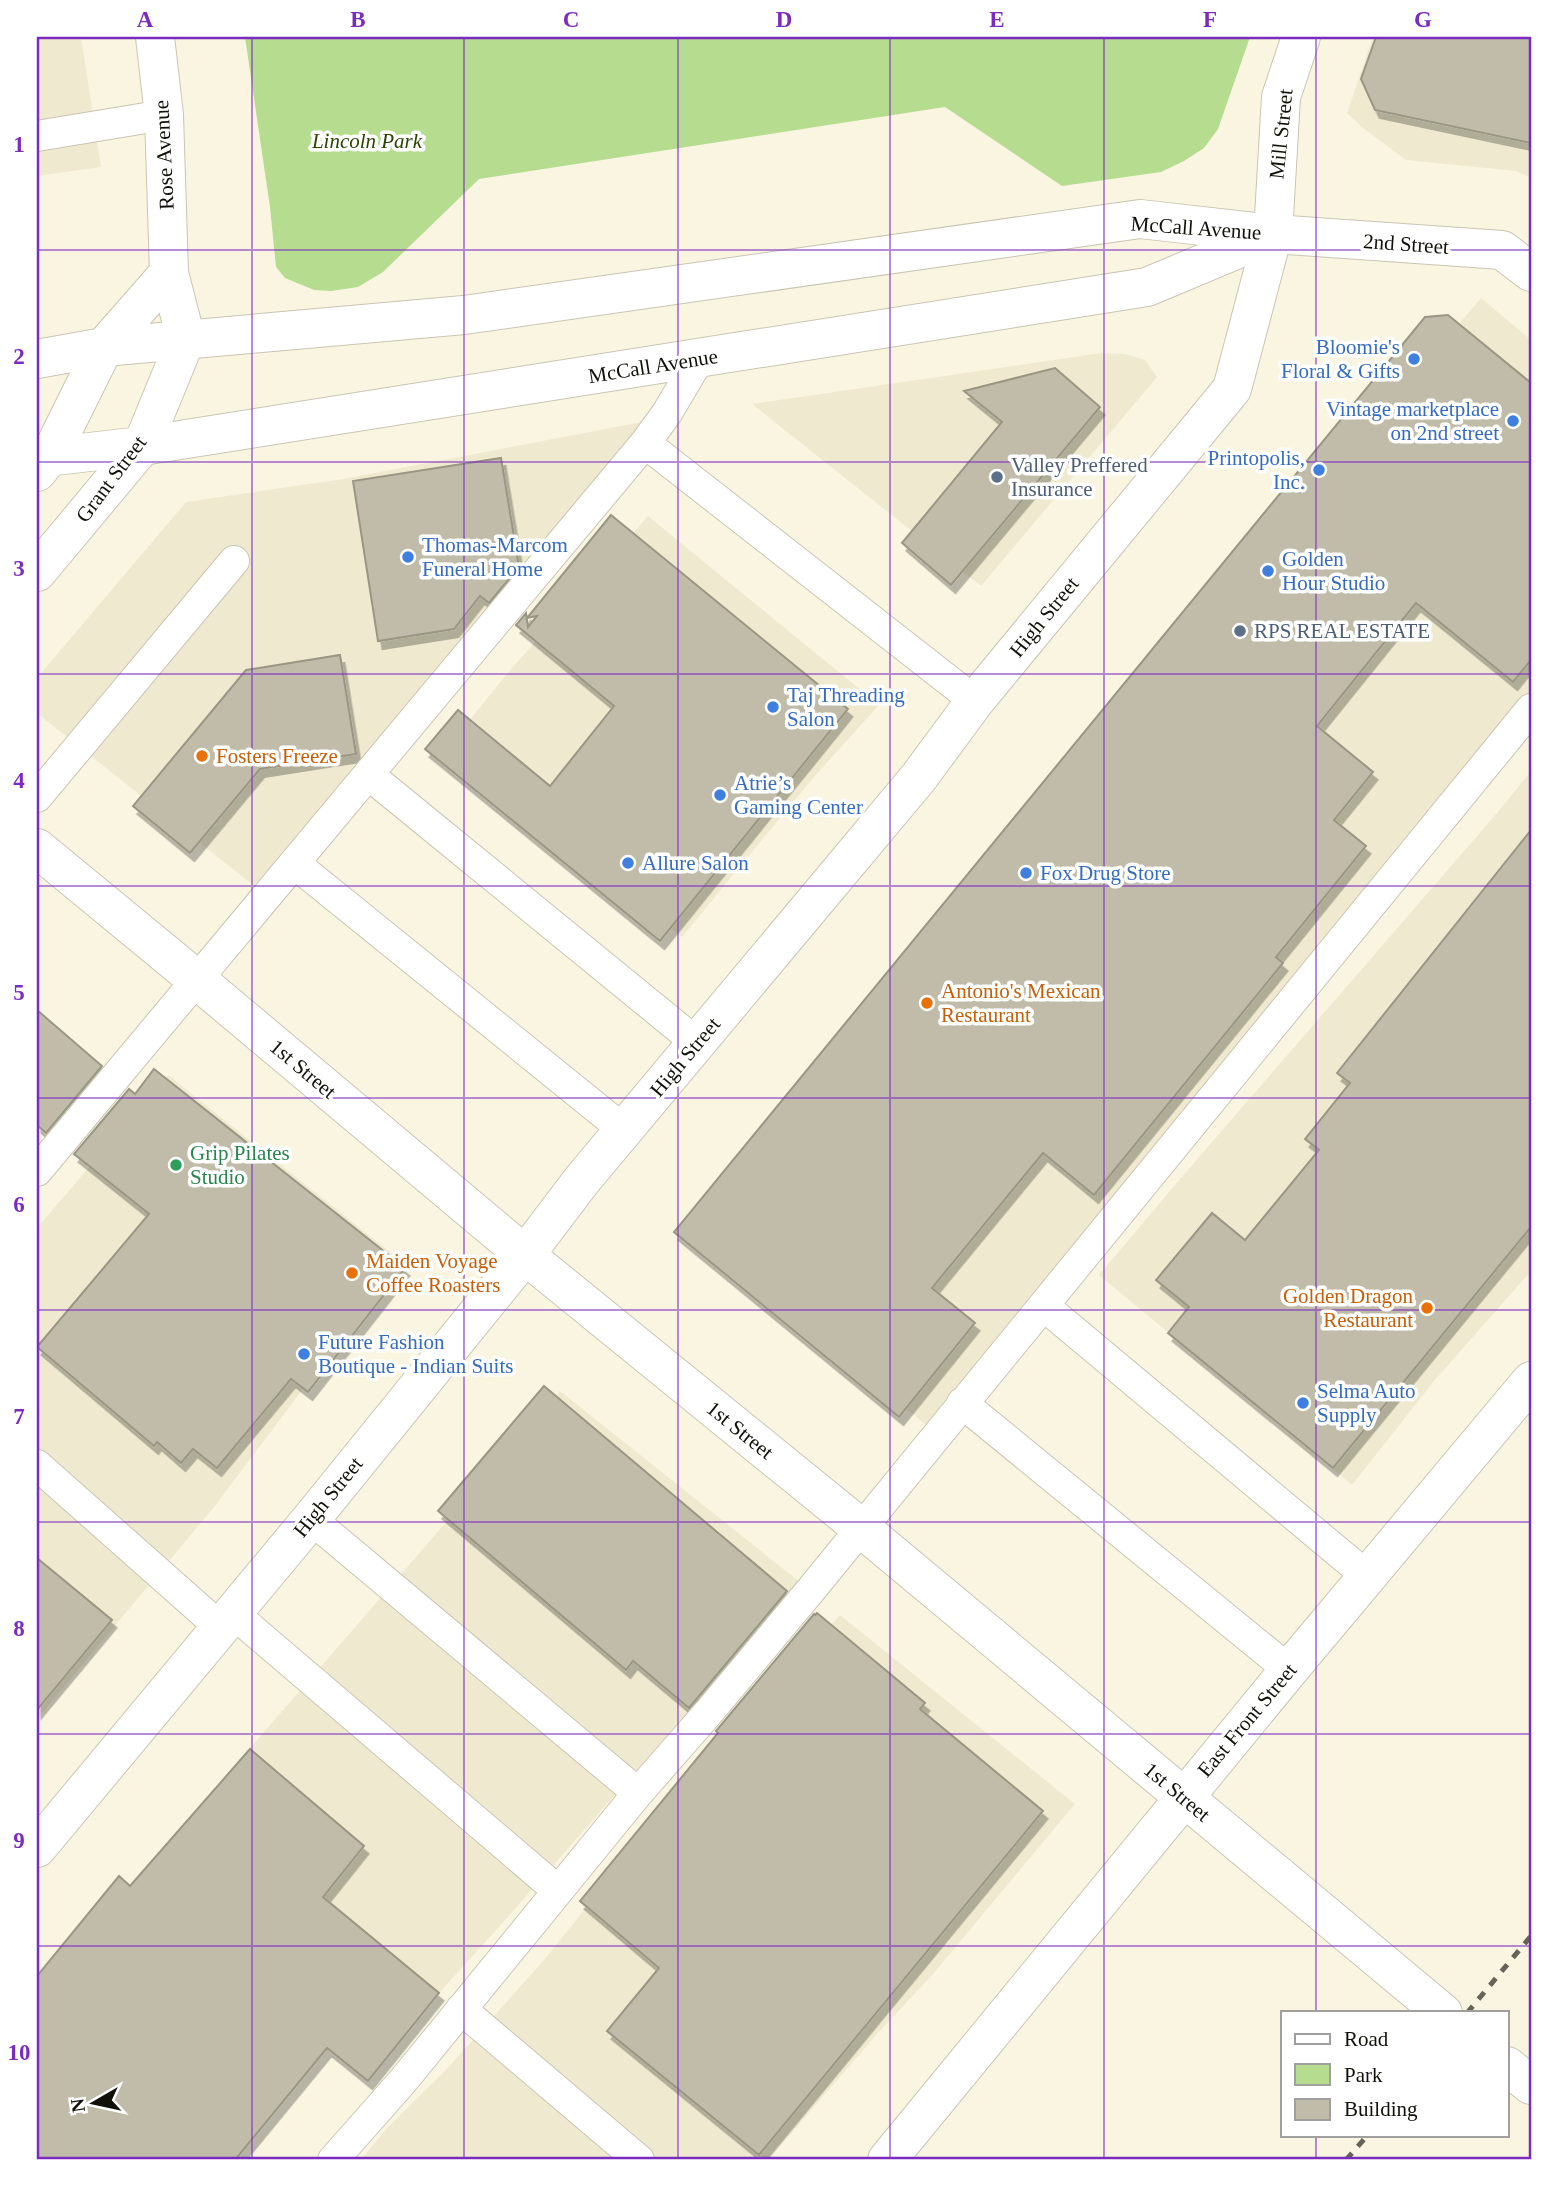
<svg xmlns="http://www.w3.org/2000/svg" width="1568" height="2197" font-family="'Times New Roman',serif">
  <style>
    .built { fill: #efeacf }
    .green { fill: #b5dc8f }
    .building { fill: #c1bcaa; stroke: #9a9684; stroke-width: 2; filter: url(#shadow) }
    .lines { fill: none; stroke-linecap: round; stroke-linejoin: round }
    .lane-casing { stroke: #cac5b3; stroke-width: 32 }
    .street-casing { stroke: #cac5b3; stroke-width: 40 }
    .secondary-casing { stroke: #cac5b3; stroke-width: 40 }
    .lane { stroke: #fff; stroke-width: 30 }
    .street { stroke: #fff; stroke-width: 38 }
    .secondary { stroke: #fff; stroke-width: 38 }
    .rail { stroke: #666458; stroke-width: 5; stroke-dasharray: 9 9; stroke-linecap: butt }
    .grid { fill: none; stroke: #7b2cbf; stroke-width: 2; stroke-opacity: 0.55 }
    .shop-dot { fill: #3f7fe0; stroke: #fff; stroke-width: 2.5 }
    .service-dot { fill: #5c6f8a; stroke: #fff; stroke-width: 2.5 }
    .food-dot { fill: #e8710a; stroke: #fff; stroke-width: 2.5 }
    .leisure-dot { fill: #2e9e5b; stroke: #fff; stroke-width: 2.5 }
    .labels { text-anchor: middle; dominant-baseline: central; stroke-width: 7; stroke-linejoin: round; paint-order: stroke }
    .street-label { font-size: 21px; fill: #111009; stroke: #fff }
    .park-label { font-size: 21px; font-style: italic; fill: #2a4401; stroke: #fff }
    .shop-label { font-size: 21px; fill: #366cbe; stroke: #fff; text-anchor: start }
    .service-label { font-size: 21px; fill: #4e5e75; stroke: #fff; text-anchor: start }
    .food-label { font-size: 21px; fill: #c56008; stroke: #fff; text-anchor: start }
    .leisure-label { font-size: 21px; fill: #27864d; stroke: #fff; text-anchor: start }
    .neatline { fill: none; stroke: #7b2cbf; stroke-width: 2.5 }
    .grid-label { font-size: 23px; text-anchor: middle; font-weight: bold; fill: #7b2cbf }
  </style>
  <defs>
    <filter id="shadow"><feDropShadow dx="4.5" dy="8" stdDeviation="0" flood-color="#0004"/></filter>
  </defs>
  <rect width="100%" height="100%" fill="#f9f5e1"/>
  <!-- built -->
  <path class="built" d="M37,37H81L101,167L37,176Z
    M1373,37H1531V178L1516,171L1406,160L1363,128L1347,113Z
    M1481,298L1531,340V716L929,1427L687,1234Z
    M1101,353L1125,354L1145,360L1157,377L981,586L752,404Z
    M658,419L258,889L37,713V678L186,502L343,479Z
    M648,516L879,705L814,777L682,937L447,748L511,669Z
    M1531,771V1271L1434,1381L1352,1485L1099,1275L1180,1179L1497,813Z
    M168,1075L410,1268L309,1381L214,1507L37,1719V1228Z
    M560,1391L801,1583L507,1918L439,1993L205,1800Z
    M840,1615L1075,1804L934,1973L878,2033L768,2160H361L388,2127L445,2071L544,1960L593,1899Z"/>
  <!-- green -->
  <path class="green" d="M245,37H1250L1218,129L1204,148L1184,161L1161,172L1062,186L945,107L479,179L383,272L358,287L331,291L314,290L285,278L276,267L270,207Z"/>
  <!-- building -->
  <path class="building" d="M1376,37H1531V143L1375,110L1361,79Z
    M1448,315L1531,383V660L1513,682L1416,603L1317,726L1373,772L1334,820L1366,846L1276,957L1283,963L1094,1195L1043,1153L932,1288L975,1323L899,1417L674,1232L1425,317Z
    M1055,368L1100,407L951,585L902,543L1002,422L964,391Z
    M501,458L519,567L489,603L480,596L454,629L378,641L353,481Z
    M611,515L848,709L660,941L425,749L458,710L550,786L614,706L516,625L526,613L528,627L537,616L527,618Z
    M340,655L356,754L260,769L190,853L133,806L246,670Z
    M1531,830V1227L1333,1468L1168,1333L1189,1307L1156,1280L1212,1213L1245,1240L1319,1150L1305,1139L1350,1083L1337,1073Z
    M37,1010L102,1066L46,1133L37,1125Z
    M154,1069L405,1268L308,1392L291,1379L217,1468L193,1449L181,1463L157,1442L154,1446L37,1347L149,1214L74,1154L129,1089L135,1094Z
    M544,1386L787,1591L689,1708L633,1661L626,1670L438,1511Z
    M37,1558L112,1620L37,1710Z
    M817,1613L925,1703L920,1709L1043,1811L759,2155L607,2031L659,1968L580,1901L718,1733L716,1731L814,1614L815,1615Z
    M250,1749L364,1846L323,1897L439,1993L368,2081L327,2048L235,2160H37V1976L119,1876L130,1886Z"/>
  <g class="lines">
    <!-- lane casing -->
    <g class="lane-casing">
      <path id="lane" d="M37,136L164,115
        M645,443L975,701
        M369,775L697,1043
        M37,797L234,561
        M294,863L624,1130
        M37,1171L645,443L667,413L699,359
        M1044,1306L1368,1577
        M962,1403L1289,1670
        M37,1465L221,1628
        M311,1519L638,1793
        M233,1613L557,1890
        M461,2009L639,2160
        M333,2160L402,2082L638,1793L708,1713L810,1591L1531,709"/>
    </g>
    <!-- street casing -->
    <g class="street-casing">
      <path id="street" d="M37,472L50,456L104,347
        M37,572L142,446L186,339
        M37,848L196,979L525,1255L861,1528L1443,2013
        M37,1848L311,1519L525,1255L582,1180L919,777L975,701L1232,389L1273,234L1281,97L1301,37
        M1507,2066L1531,2085
        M887,2160L1289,1670L1531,1381"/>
    </g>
    <!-- secondary casing -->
    <g class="secondary-casing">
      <path id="secondary" d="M155,37L164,115L169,273L186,339
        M104,347L169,273
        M37,359L104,347L464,315L1140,219L1273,234L1502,250L1531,272
        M37,458L142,446L1147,287L1271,235"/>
    </g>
    <!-- lane -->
    <use href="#lane" class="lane"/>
    <!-- street -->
    <use href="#street" class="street"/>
    <!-- secondary -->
    <use href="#secondary" class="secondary"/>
    <!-- rail -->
    <path class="rail" d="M1467,2013L1531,1936
      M1346,2160L1367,2136"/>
  </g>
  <!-- grid -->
  <path class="grid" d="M252,37V2160M464,37V2160M678,37V2160M890,37V2160M1104,37V2160M1316,37V2013M37,250H1531M37,462H1531M37,674H1531M37,886H1531M37,1098H1531M37,1310H1531M37,1522H1531M37,1734H1531M37,1946H1531M1316,2136V2160"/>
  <!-- markers -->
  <g class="shop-dot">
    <circle cx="1414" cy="359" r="7"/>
    <circle cx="1513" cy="421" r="7"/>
    <circle cx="1319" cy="470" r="7"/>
    <circle cx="408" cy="557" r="7"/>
    <circle cx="1268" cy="571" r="7"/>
    <circle cx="773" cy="707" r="7"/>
    <circle cx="720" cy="795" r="7"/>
    <circle cx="628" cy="863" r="7"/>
    <circle cx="1026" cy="873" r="7"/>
    <circle cx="304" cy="1354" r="7"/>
    <circle cx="1303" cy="1403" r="7"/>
  </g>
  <g class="service-dot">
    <circle cx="997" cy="477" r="7"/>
    <circle cx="1240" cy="631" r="7"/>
  </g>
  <g class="food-dot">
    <circle cx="202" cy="756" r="7"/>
    <circle cx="927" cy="1003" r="7"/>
    <circle cx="352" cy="1273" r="7"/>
    <circle cx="1427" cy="1308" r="7"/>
  </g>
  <circle class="leisure-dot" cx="176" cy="1165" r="7"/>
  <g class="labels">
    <!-- street labels -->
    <g class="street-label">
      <text transform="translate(1281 134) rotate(-84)">Mill Street</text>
      <text transform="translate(164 155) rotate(-93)">Rose Avenue</text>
      <text transform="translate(1196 228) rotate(4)">McCall Avenue</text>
      <text transform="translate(1406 244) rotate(4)">2nd Street</text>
      <text transform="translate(653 366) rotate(-9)">McCall Avenue</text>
      <text transform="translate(111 479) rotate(-53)">Grant Street</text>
      <text transform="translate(1044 617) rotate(-51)">High Street</text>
      <text transform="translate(685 1057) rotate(-50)">High Street</text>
      <text transform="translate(303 1069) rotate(40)">1st Street</text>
      <text transform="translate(740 1430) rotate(39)">1st Street</text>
      <text transform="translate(328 1497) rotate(-51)">High Street</text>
      <text transform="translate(1247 1720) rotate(-50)">East Front Street</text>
      <text transform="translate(1177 1792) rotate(40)">1st Street</text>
    </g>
    <!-- park labels -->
    <g class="park-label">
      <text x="367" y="141">Lincoln Park</text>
    </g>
    <!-- shop labels -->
    <g class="shop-label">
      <text x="1400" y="347" text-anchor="end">Bloomie's<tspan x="1400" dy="24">Floral &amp; Gifts</tspan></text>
      <text x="1499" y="409" text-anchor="end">Vintage marketplace<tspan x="1499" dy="24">on 2nd street</tspan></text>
      <text x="1305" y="458" text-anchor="end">Printopolis,<tspan x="1305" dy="24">Inc.</tspan></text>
      <text x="422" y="545">Thomas-Marcom<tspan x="422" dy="24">Funeral Home</tspan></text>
      <text x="1282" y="559">Golden<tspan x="1282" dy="24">Hour Studio</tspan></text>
      <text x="787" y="695">Taj Threading<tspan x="787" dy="24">Salon</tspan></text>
      <text x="734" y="783">Atrie’s<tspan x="734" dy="24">Gaming Center</tspan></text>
      <text x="642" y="863">Allure Salon</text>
      <text x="1040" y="873">Fox Drug Store</text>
      <text x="318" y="1342">Future Fashion<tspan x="318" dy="24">Boutique - Indian Suits</tspan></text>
      <text x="1317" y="1391">Selma Auto<tspan x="1317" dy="24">Supply</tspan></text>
    </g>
    <!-- service labels -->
    <g class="service-label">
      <text x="1011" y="465">Valley Preffered<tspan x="1011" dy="24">Insurance</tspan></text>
      <text x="1254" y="631">RPS REAL ESTATE</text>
    </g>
    <!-- food labels -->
    <g class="food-label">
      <text x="216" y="756">Fosters Freeze</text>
      <text x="941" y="991">Antonio's Mexican<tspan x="941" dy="24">Restaurant</tspan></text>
      <text x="366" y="1261">Maiden Voyage<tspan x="366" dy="24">Coffee Roasters</tspan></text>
      <text x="1413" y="1296" text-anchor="end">Golden Dragon<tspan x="1413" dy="24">Restaurant</tspan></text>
    </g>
    <!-- leisure labels -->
    <g class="leisure-label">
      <text x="190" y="1153">Grip Pilates<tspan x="190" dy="24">Studio</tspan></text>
    </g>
  </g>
  <!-- border -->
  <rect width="1568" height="2197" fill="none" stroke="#ffffff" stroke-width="77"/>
  <!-- legend -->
  <rect x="1281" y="2011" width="228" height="126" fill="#ffffff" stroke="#a09f9d" stroke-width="2"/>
  <rect x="1295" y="2034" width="35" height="10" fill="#ffffff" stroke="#a09f9d" stroke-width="2"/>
  <text x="1344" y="2046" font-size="21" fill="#111009">Road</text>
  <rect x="1295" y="2064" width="35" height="21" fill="#b5dc8f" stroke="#a09f9d" stroke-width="2"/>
  <text x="1344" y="2082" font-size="21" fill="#111009">Park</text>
  <rect x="1295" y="2099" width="35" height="21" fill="#c1bcaa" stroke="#a09f9d" stroke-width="2"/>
  <text x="1344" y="2116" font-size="21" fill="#111009">Building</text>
  <!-- north arrow -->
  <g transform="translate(94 2103) rotate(261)" stroke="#ffffff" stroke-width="5" paint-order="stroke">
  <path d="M0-5L12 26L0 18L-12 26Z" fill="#111009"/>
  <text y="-10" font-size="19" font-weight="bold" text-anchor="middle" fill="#111009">N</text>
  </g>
  <rect x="38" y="38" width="1492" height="2120" class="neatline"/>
  <g class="grid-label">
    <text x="145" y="27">A</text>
    <text x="358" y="27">B</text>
    <text x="571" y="27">C</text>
    <text x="784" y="27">D</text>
    <text x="997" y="27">E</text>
    <text x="1210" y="27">F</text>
    <text x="1423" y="27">G</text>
    <text x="19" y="152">1</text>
    <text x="19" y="364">2</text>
    <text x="19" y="576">3</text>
    <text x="19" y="788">4</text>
    <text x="19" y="1000">5</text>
    <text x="19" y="1212">6</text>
    <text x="19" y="1424">7</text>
    <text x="19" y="1636">8</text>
    <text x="19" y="1848">9</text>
    <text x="19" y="2060">10</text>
  </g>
</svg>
